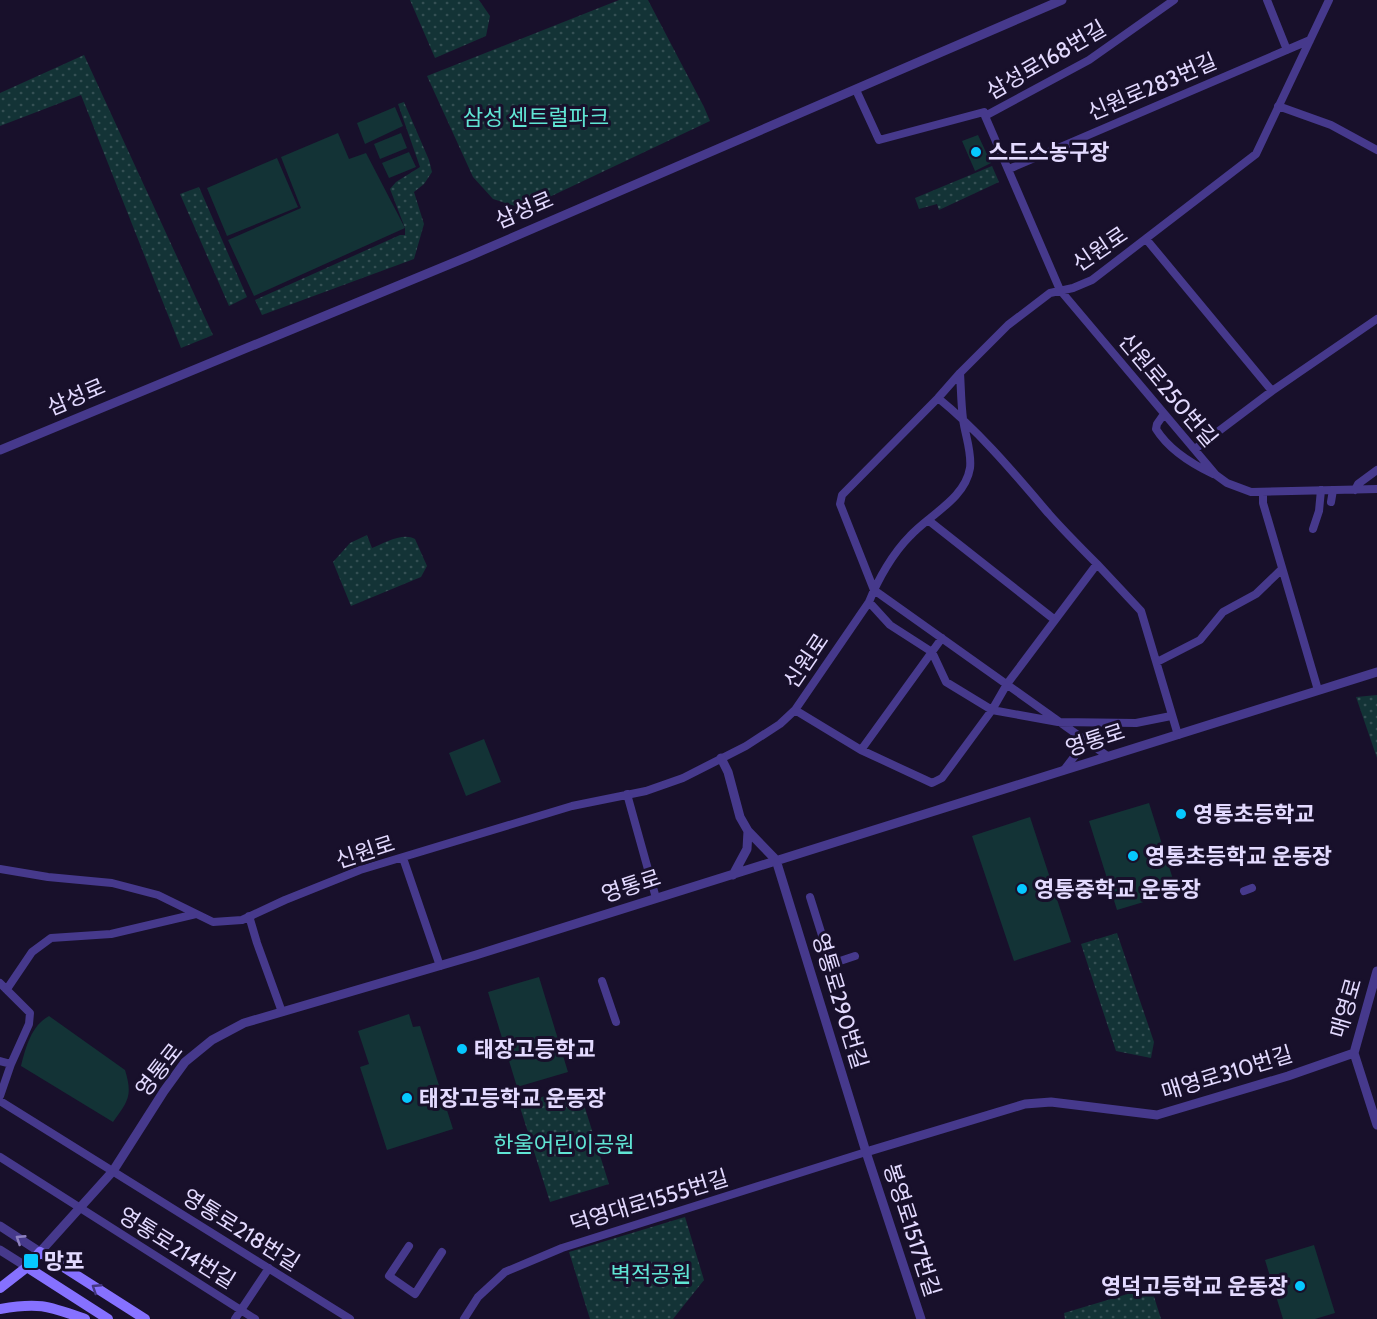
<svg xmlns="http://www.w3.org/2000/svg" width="1377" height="1319" font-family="Cabin,'Noto Sans KR',sans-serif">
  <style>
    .grass { fill: url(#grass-dots) }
    .pitch { fill: #133336 }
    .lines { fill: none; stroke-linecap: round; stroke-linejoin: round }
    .minor { stroke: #46398c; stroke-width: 8 }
    .tertiary { stroke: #46398c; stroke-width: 9 }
    .secondary { stroke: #8671ff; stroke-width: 10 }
    .oneway { stroke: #8d81c0 }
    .oneway2 { stroke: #443780 }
    .poi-dot { fill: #06c8ff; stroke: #18102b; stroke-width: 2 }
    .labels { text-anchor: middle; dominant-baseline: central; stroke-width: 6; stroke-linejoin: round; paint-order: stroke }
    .street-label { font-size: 22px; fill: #e3daff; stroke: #18102b }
    .park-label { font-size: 22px; fill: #60e5d4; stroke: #18102b }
    .poi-label { font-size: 22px; font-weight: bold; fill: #e3daff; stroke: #18102b; text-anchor: start }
  </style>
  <defs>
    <pattern id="grass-dots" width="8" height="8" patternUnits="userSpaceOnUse" patternTransform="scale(1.5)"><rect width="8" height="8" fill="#133336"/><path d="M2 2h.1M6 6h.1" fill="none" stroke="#355054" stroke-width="1.8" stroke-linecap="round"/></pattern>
  </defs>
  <rect width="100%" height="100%" fill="#18102b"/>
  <!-- grass -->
  <path class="grass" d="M410,0H479L490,16L486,36L435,58Z
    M619,0H648L704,107L710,121L524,209L493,199L473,177L427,76Z
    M84,55L213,335L181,348L81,95L0,126V93Z
    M404,102L429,160L432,172L424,184L414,192L424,224L414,259L262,315L255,300L400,235H405V228L390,189L396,182L420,167L398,104Z
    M992,166L999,182L939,210L937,204L919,209L915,198Z
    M199,187L247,297L229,306L180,194Z
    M367,535L372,548C384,543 403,532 415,539L427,566L421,577L351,606L333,562L350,543Z
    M1377,695V758L1356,697Z
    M1117,933L1154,1042L1151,1058L1116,1051L1081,944Z
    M578,1086L609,1184L550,1202L519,1104Z
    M685,1217L704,1280L673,1319H590L569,1252Z
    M1151,1287L1161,1319H1065L1064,1313Z"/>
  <!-- pitch -->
  <path class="pitch" d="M395,107L403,126L365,144L357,123Z
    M338,133L349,159L366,153L405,228L254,296L228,240L301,208L281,157Z
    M401,133L407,148L380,159L374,144Z
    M978,135L991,163L975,171L962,141Z
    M409,152L416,167L389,178L382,163Z
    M277,158L298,207L227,236L207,188Z
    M484,739L501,782L466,796L449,753Z
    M1149,803L1177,892L1117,910L1089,821Z
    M1030,817L1071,942L1014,961L972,836Z
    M539,977L568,1072L517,1087L488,992Z
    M409,1014L413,1027L420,1026L453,1129L387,1150L360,1067L369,1064L358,1031Z
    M49,1016L125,1070C133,1096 128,1101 113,1122L21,1066C26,1047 31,1026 49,1016Z
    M1314,1245L1335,1313L1315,1319H1283L1265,1260Z"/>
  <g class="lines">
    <!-- minor -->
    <path class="minor" d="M1267,0L1287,50
      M856,90L879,140L984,112L985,116L1089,60L1174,0
      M1278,106L1331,125L1377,150
      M985,116L1060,290L1216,475L1227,483L1251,492L1377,489
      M1009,169L1310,40
      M1146,239L1272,391
      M960,373L938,398L842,495L840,504L874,590L1106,755
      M938,398C980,432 1014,473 1049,514C1064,531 1081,548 1097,564
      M1164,414L1157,424L1156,429C1169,450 1192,464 1213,474
      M1195,449L1272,391L1377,319
      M1355,490L1358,484L1377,470
      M1263,492V503L1318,690
      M1331,502L1333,490
      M928,520L1055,620
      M1313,529L1319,511L1321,490
      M869,602L890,625L932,652L946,682L992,710L1058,722L1136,723L1171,716
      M1157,662L1200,640L1223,612L1256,594L1282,569
      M795,710L861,750L932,783L942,778L992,710L1007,684L1097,564L1141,611L1178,735
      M861,750L942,638
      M1064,770L1077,753L1081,738
      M627,794L656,898
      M403,858L440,966
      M0,869L48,877L112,883L158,895L213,922L242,920L285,900L360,870L572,806L646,791L683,778L746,746L780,724L795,710L869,602C878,579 893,553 910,536C929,515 965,499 970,468C972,452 965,435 963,419C961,403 961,388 960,373L1008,325L1050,293L1073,288L1092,280L1256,154L1329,0
      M1244,891L1252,888
      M810,897L831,964L855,956
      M249,916L257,943L282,1012
      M602,981L616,1022
      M0,983L30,1013L29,1024L11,1064L0,1096
      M7,989L32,952L51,938L111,934L196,914
      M0,1061L11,1064
      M0,1101L350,1319
      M0,1157L255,1319
      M409,1246L389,1276L415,1294L442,1252
      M235,1319L269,1268
      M464,1319L478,1297L505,1272L562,1248L866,1152"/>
    <!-- tertiary -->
    <path class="tertiary" d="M0,450L472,255L1062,0
      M721,758L728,772L740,817L748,831L776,860L866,1152L921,1319
      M733,875L747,849L748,831
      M1377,971L1354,1053L1377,1125
      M866,1152L1025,1104L1051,1102L1157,1115L1288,1076L1354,1053
      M0,1226L40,1252L113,1171L164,1091L185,1062L212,1040L244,1023L476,955L1377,672
      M0,1250L27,1267"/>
    <!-- secondary -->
    <path class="secondary" d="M27,1267L108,1319
      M0,1288L27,1267L40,1252L145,1319
      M0,1309C39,1302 48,1306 85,1319"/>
  </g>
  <!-- one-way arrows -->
  <defs><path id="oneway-chevron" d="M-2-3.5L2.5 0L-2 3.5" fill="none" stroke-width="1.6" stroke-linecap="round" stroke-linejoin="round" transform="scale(1.5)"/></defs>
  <use class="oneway" href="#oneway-chevron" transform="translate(20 1239) rotate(-147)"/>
  <use class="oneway2" href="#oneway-chevron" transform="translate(96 1288) rotate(-147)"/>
  <!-- markers -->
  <g class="poi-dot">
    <circle cx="976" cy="152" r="6"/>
    <circle cx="1181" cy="814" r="6"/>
    <circle cx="1133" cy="856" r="6"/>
    <circle cx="1022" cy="889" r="6"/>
    <circle cx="462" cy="1049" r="6"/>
    <circle cx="407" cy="1098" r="6"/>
    <rect x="23" y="1253" width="16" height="16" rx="3"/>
    <circle cx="1300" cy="1286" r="6"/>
  </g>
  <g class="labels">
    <!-- street labels -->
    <g class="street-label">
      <text transform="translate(1046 60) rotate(-30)">삼성로168번길</text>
      <text transform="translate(1152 87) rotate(-23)">신원로283번길</text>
      <text transform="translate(524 210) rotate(-23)">삼성로</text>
      <text transform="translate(1100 249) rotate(-34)">신원로</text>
      <text transform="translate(1168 390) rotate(50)">신원로250번길</text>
      <text transform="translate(76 397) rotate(-23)">삼성로</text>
      <text transform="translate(806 661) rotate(-56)">신원로</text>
      <text transform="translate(1095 740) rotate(-18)">영통로</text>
      <text transform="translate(365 852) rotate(-18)">신원로</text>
      <text transform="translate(631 886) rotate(-18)">영통로</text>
      <text transform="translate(840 1001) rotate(73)">영통로290번길</text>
      <text transform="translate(1346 1008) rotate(-74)">매영로</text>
      <text transform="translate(159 1070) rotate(-52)">영통로</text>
      <text transform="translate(1227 1073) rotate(-17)">매영로310번길</text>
      <text transform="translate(649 1201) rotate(-17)">덕영대로1555번길</text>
      <text transform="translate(241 1230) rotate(32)">영통로218번길</text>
      <text transform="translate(912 1230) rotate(72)">봉영로1517번길</text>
      <text transform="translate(177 1248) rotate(32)">영통로214번길</text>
    </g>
    <!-- park labels -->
    <g class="park-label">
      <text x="536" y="117">삼성 센트럴파크</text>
      <text x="564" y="1144">한울어린이공원</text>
      <text x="651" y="1274">벽적공원</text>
    </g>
    <!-- poi labels -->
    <g class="poi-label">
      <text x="988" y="152">스드스농구장</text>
      <text x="1193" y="814">영통초등학교</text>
      <text x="1145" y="856">영통초등학교 운동장</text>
      <text x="1034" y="889">영통중학교 운동장</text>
      <text x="474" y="1049">태장고등학교</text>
      <text x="419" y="1098">태장고등학교 운동장</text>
      <text x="44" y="1261">망포</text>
      <text x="1288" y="1286" text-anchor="end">영덕고등학교 운동장</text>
    </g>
  </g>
</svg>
